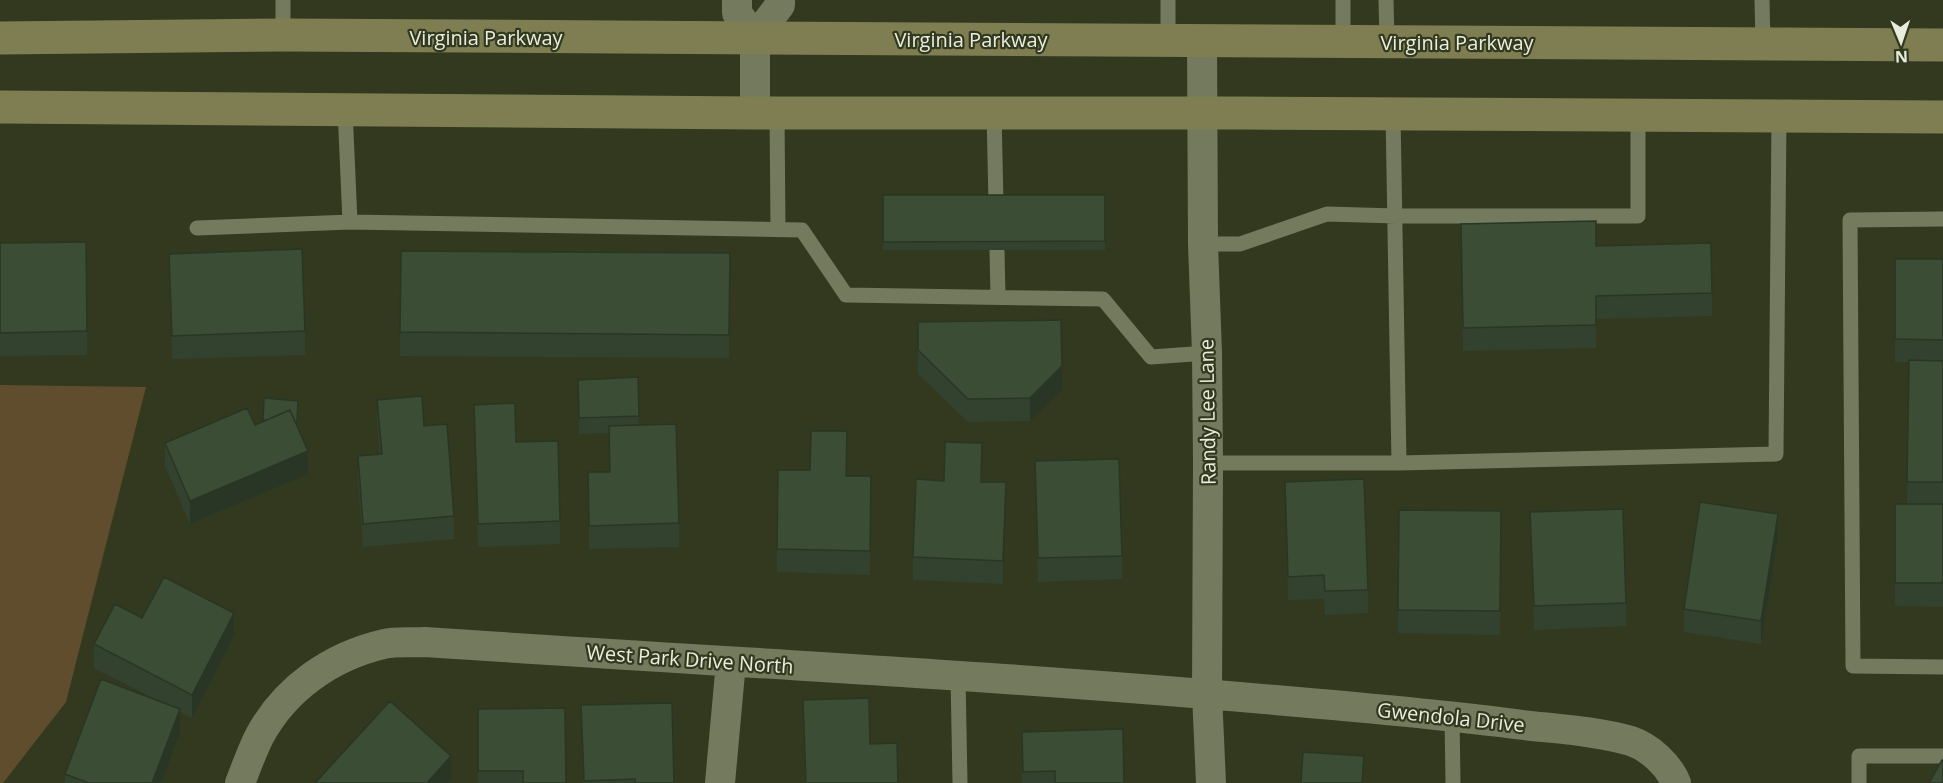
<svg xmlns="http://www.w3.org/2000/svg" width="1943" height="783" font-family="'Open Sans',sans-serif">
  <style>
    .green { fill: #5f4d2d }
    .lines { fill: none; stroke-linecap: round; stroke-linejoin: round }
    .service { stroke: #737a5d; stroke-width: 15 }
    .minor { stroke: #737a5d; stroke-width: 30 }
    .secondary { stroke: #7e7e52; stroke-width: 33 }
    .wall { fill: #33422e }
    .shaded-wall { fill: #293625 }
    .building { fill: #3b4d35; stroke: #293625; stroke-width: 1.5 }
    .labels { text-anchor: middle; dominant-baseline: central; stroke-width: 4.5; stroke-linejoin: round; paint-order: stroke }
    .street-label { font-size: 20px; fill: #e9eddd; stroke: #33391e }
  </style>
  <rect width="100%" height="100%" fill="#33391e"/>
  <!-- green -->
  <path class="green" d="M0,385L146,387L66,702L3,783H0Z"/>
  <g class="lines">
    <!-- service -->
    <path class="service" d="M1343,0V42
      M1386,0L1387,42
      M1762,0L1763,44
      M283,35V0
      M1168,41V0
      M345,109L350,222L802,230L846,295L1103,299L1151,357L1207,353
      M777,112L778,230
      M994,112L996,204
      M1393,113L1399,463L1776,454L1779,116
      M1943,219L1850,220L1853,666L1943,667
      M197,228L350,222
      M1203,244H1240L1327,214L1396,216H1638V115
      M997,250L998,297
      M1208,463H1399
      M958,676L960,783
      M1452,716L1453,783
      M1859,783V756H1943"/>
    <!-- minor -->
    <path class="minor" d="M737,0V13L755,38V113
      M755,38L780,5V0
      M1202,40L1203,244L1207,353L1208,463L1207,694L1211,783
      M240,783C246,768 252,751 259,737C285,688 332,656 384,644C397,641 412,643 425,642C708,661 992,675 1275,700C1358,707 1440,714 1523,725C1558,729 1596,731 1631,741C1649,747 1669,765 1676,783
      M720,783L731,662"/>
    <!-- secondary -->
    <path class="secondary" d="M0,38L283,35L1943,45
      M0,107L755,113H1244L1943,117"/>
  </g>
  <!-- wall -->
  <path class="wall" d="M883,195H1105V250H883Z
    M1461,224L1596,246L1712,293V316L1596,319V348L1463,351Z
    M0,243L87,331V355L0,356Z
    M401,251L730,253L729,358L400,356Z
    M169,254L305,331V355L172,359Z
    M1895,259H1943V607L1895,606V504H1907L1909,362H1895Z
    M918,322L1062,390L1030,421L968,422L918,374Z
    M638,377L639,425L679,523V547L589,549L588,472H609V433L579,434L578,380Z
    M264,398L298,409L297,427L308,474L190,524L165,466V443L255,425L263,422Z
    M377,400L424,426L454,516V539L363,547L358,480V456L380,455L377,423Z
    M474,405L516,442L560,521V544L478,547Z
    M847,455V476L871,499L870,575L777,572V549L810,470Z
    M1035,461L1122,556V579L1038,582Z
    M982,467V482L1006,506L1003,584L913,580V557L944,481Z
    M1285,482L1368,590V613L1325,615L1324,599L1288,600Z
    M1399,510L1501,511L1500,635L1398,633Z
    M1530,512L1626,603V626L1534,630Z
    M1778,537L1761,644L1684,632V609Z
    M142,618L234,636L192,718L180,712V733L161,783H65V774L161,702L94,668V644Z
    M803,700L870,744L898,783H805Z
    M581,705L674,783H583Z
    M478,709L566,783H478Z
    M1022,732L1124,783H1022Z"/>
  <!-- shaded-wall -->
  <path class="shaded-wall" d="M1062,366V390L1030,421V398Z
    M308,451V474L190,524V501Z
    M1006,482V506L1003,584V561Z
    M1778,514V537L1761,644V621Z
    M234,613V636L192,718V695Z
    M180,709V733L161,783H152Z
    M451,756V780L448,783H427Z"/>
  <!-- building -->
  <path class="building" d="M883,195H1105V241L883,242Z
    M1596,221V246L1711,243L1712,293L1596,296V325L1463,328L1461,224Z
    M86,242L87,331L0,333V243Z
    M302,249L305,331L172,336L169,254Z
    M401,251L730,253L729,335L400,332Z
    M1895,259H1943V340L1895,339Z
    M1061,320L1062,366L1030,398L968,399L918,350V322Z
    M1909,360L1943,361V482H1907Z
    M638,377L639,416L579,418L578,380Z
    M422,396L424,426L447,424L454,516L363,524L358,456L382,454L377,400Z
    M264,398L298,401L297,422H295L290,410L267,420H263Z
    M515,403L516,442L558,441L560,521L478,524L474,405Z
    M247,408L255,425L290,410L308,451L190,501L165,443Z
    M676,424L679,523L589,526L588,472H610L609,426Z
    M811,431H847L846,476H871L870,551L777,549L778,470H810Z
    M945,442L982,443L981,482H1006L1003,561L913,557L916,479L944,481Z
    M1119,459L1122,556L1038,558L1035,461Z
    M1364,479L1368,590L1325,591L1324,575L1288,577L1285,482Z
    M1700,502L1778,514L1761,621L1684,609Z
    M1895,504H1943V583H1895Z
    M1623,509L1626,603L1534,606L1530,512Z
    M1399,510L1501,511L1500,611L1398,610Z
    M164,577L234,613L192,695L94,644L115,604L142,618Z
    M101,679L180,709L152,783H89L65,774Z
    M869,698L870,744L897,743L898,783H806L803,700Z
    M390,701L451,756L427,783H315Z
    M672,703L674,783H635V779L584,781L581,705Z
    M565,708L566,783H523V771H478V709Z
    M1123,729L1124,783H1055V771L1023,772L1022,732Z
    M1303,752L1364,756L1362,783H1301Z
    M1942,760H1943V783H1929Z"/>
  <g class="labels">
    <!-- street labels -->
    <g class="street-label">
      <text x="486" y="37">Virginia Parkway</text>
      <text x="971" y="39">Virginia Parkway</text>
      <text x="1457" y="42">Virginia Parkway</text>
      <text transform="translate(1207 412) rotate(-91)">Randy Lee Lane</text>
      <text transform="translate(690 659) rotate(4)">West Park Drive North</text>
      <text transform="translate(1451 717) rotate(6)">Gwendola Drive</text>
    </g>
  </g>
  <!-- north arrow -->
  <g transform="translate(1901 42) rotate(178)" stroke="#33391e" stroke-width="4.5" paint-order="stroke">
  <path d="M0-4.5L10 22L0 15L-10 22Z" fill="#e9eddd"/>
  <text y="-9" font-size="16" font-weight="bold" text-anchor="middle" fill="#e9eddd">N</text>
  </g>
</svg>
